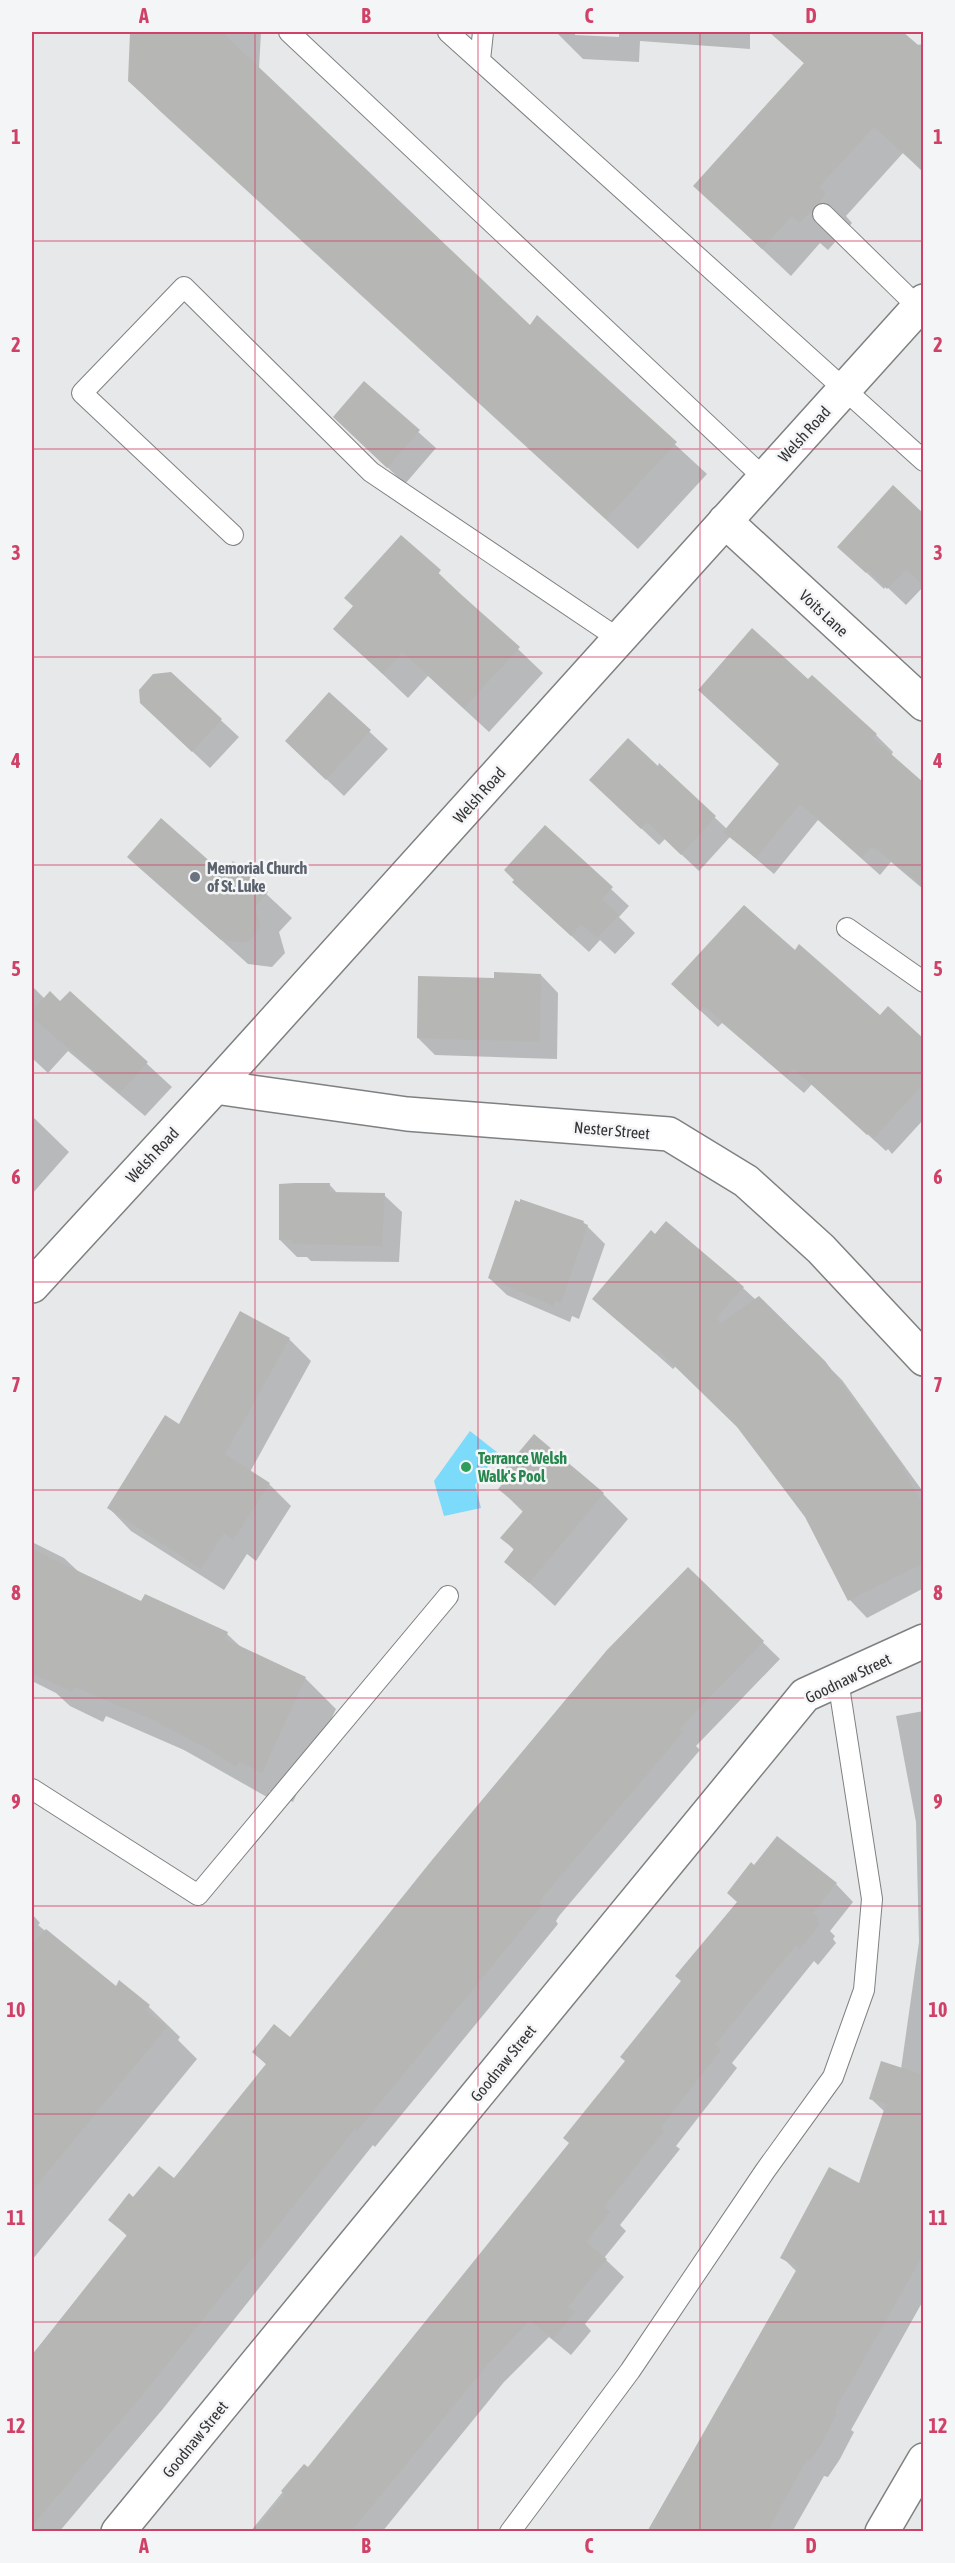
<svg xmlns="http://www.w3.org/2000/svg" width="955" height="2563" font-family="'Asap Condensed',sans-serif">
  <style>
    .water { fill: #7cdafa }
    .shadow { fill: #0003; fill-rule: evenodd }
    .building { fill: #b6b6b4 }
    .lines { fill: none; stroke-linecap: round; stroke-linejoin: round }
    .service-casing { stroke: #7f8081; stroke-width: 22 }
    .minor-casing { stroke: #7f8081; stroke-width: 36 }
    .secondary-casing { stroke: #7f8081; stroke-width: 36 }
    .service { stroke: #fff; stroke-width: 20 }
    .minor { stroke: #fff; stroke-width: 33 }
    .secondary { stroke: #fff; stroke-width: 33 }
    .grid { fill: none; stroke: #d04168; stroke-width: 1.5; stroke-opacity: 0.55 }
    .worship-dot { fill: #6b7280; stroke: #f4f5f6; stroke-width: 2 }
    .leisure-dot { fill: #2e9e5b; stroke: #f4f5f6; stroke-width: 2 }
    .labels { text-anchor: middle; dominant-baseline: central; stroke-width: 5; stroke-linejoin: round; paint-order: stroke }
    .street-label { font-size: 16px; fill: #333334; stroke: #f4f5f6 }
    .worship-label { font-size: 16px; font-weight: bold; fill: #5b616d; stroke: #f4f5f6; text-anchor: start }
    .leisure-label { font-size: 16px; font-weight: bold; fill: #27864d; stroke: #f4f5f6; text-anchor: start }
    .neatline { fill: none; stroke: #d04168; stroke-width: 2 }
    .grid-label { font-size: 20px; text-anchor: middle; font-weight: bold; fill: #d04168 }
  </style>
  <rect width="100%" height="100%" fill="#e7e8e9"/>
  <!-- water -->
  <path class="water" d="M470,1431L498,1453L475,1485L481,1508L444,1516L434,1481Z"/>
  <!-- shadow -->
  <path class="shadow" d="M131,32H261L259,69L530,327L537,317L707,474L638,549L161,112L129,81Z
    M556,32H750V49L640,41L639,62L583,59ZM575,32L619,34V37L575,35Z
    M769,32H901L916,45L924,44V173L903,153L846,216L852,223L828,250L820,243L791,276L695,186L805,64Z
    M364,383L436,448L405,484L352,434Z
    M924,516V586L906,605L886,586L884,589L839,547Z
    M401,537L543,673L489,732L428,676L408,698L335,629L355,606Z
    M171,674L239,737L210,768L159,720Z
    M812,677L876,735L893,752L891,756L919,781L924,778V895L921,892L923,889L891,862L880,875L818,820L774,874L730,837L699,871L665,839L659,845L608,797L660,766L727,829L780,765L808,681Z
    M329,694L388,749L344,796L304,758Z
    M545,827L629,906L619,917L635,933L615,954L600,940L589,952L531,899Z
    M129,857L223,875L233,863L292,918L279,932L285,953L272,967L248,964Z
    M795,952L880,1018L924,1040V1119L892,1154L888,1149L886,1151L812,1084L804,1093L722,1023L718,1027L690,1001Z
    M541,975L558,993L557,1059L435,1055L418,1038L496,980Z
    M32,986L45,999L60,1003L70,993L172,1087L145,1116L68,1051L48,1073L32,1058Z
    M32,1116L69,1152L32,1194Z
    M329,1184L338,1194L384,1195L402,1212L399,1262L311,1261L307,1257H297L280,1240Z
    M583,1222L605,1244L579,1319L572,1316L570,1322L507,1295L489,1278Z
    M655,1236L743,1288L756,1300L759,1298L842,1380L924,1493V1588L867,1618L850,1600L806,1516L739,1427L676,1366L673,1369L594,1299Z
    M289,1339L311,1361L250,1472L269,1484L291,1506L256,1561L247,1554L224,1590L131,1531L109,1508L180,1426Z
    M534,1436L603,1494L628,1519L555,1606L506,1562L515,1551L503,1538L524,1513L500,1489L511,1477Z
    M32,1542L64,1558L81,1574L142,1603L227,1634L243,1649L306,1679L336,1709L293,1802L270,1791L267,1797L184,1750L106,1716L103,1722L70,1706L56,1693L32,1681Z
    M688,1569L780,1659L696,1746L700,1750L559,1916L556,1921L558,1924L375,2147L373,2145L162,2410L59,2532H32V2355L128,2237L110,2219L134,2199L174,2181L267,2065L254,2052L290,2039Z
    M924,1711V2299L851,2430L854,2432L840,2459L828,2477L824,2476L792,2532H647L797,2272L782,2257L860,2186L885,2112L870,2098L901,2069L919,1942L916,1822L896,1716Z
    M836,1884L853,1902L830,1931L835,1936L833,1939L836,1943L818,1965L814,1961L732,2063L737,2068L676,2146L680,2149L620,2225L626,2231L604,2258L624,2277L585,2324L591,2331L571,2355L549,2337L504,2382L382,2532H250L304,2466L308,2470Z
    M32,1914L40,1923L38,1925L49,1934L116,1988L120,1983L149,2007L180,2037L178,2040L197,2059L32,2260Z"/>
  <!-- building -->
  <path class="building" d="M130,32H222L530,325L537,315L677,442L606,519L128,81Z
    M770,32H903L924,50V172L874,127L819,187L826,194L800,223L792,216L762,249L693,186L804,63Z
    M364,381L420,430L387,468L333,417Z
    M893,485L924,514V586L906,569L887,589L868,570L866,573L837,547Z
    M401,535L441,570L438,574L520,647L464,708L402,652L383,674L333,629L353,606L344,598Z
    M752,628L808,679L812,675L877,734L873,738L924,783V887L872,846L862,858L800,804L756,858L723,832L779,764L698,690Z
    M171,672L222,719L192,752L140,703L139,690L153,674Z
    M329,692L371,730L326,780L285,741Z
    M628,738L658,766L659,763L716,816L681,855L647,822L641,829L589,780Z
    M161,818L223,873L233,861L268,892L255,907L261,927L247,943L221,940L127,857Z
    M545,825L613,887L602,899L619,915L597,938L581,924L571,936L512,882L514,880L504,870Z
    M744,905L795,950L799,944L880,1015L888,1006L924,1039V1083L874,1138L869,1133L867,1135L793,1068L786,1077L704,1006L700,1011L671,984Z
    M494,972L541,974L540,1042L417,1038L418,976L494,978Z
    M50,991L60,1001L70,991L148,1062L120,1093L32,1017V1011Z
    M295,1183H330L329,1192L385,1193L382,1246L292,1244V1240H279V1184Z
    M520,1199L584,1221L583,1223L588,1225L561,1303L555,1300L553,1306L488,1278L515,1200L520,1202Z
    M666,1221L744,1287L716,1318L721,1323L759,1296L825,1361L900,1462L924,1508V1563L848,1601L805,1517L737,1427L658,1350L655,1353L592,1299L651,1230L655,1234Z
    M240,1311L290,1338L225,1454L270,1483L233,1540L224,1533L201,1569L107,1508L165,1415L179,1424Z
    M534,1434L604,1493L529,1583L504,1562L514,1549L500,1538L524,1510L498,1489L510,1476L503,1471Z
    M32,1549L141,1601L145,1594L228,1632L225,1639L306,1677L262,1773L239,1761L236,1767L210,1750L151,1719L75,1687L72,1692L32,1673Z
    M688,1567L764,1641L679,1729L684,1731L542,1898L539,1904L542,1905L357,2131L355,2129L145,2392L32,2526V2355L127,2235L108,2220L129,2193L133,2197L159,2166L174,2178L266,2064L252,2052L274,2024L290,2037L432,1860L607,1650Z
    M777,1836L837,1883L813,1913L819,1917L816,1921L820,1924L800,1949L796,1945L715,2045L721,2050L660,2128L664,2131L604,2207L610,2212L586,2242L607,2259L568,2307L575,2312L553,2339L530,2320L487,2365L351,2532H253L285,2494L281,2491L304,2464L308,2467L569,2143L563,2138L625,2061L620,2057L681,1981L675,1976L737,1902L727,1893L751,1862L754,1865Z
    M46,1929L116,1986L119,1980L150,2005L146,2010L167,2027L32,2191V1945Z
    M881,2061L924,2075V2253L834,2412L837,2414L823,2441L810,2461L807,2459L767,2532H647L798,2267L780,2258L829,2167L859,2183L886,2104L869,2099Z"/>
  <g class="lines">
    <!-- service casing -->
    <g class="service-casing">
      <path id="service" d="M289,32L764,478
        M448,32L924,461
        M480,60L483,32
        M823,214L918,307
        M233,535L82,393L184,287L371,472L619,639
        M847,928L924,982
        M32,1789L198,1895L448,1596
        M510,2532L630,2371L765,2171L833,2077L864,1990L872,1899L838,1680"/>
    </g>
    <!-- minor casing -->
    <g class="minor-casing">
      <path id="minor" d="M725,521L924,704
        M215,1087L407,1114L669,1134L746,1181L821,1249L924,1359
        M118,2532L805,1695L924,1641
        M882,2532L924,2460"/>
    </g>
    <!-- secondary casing -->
    <g class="secondary-casing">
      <path id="secondary" d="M32,1286L215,1087L924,301"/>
    </g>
    <!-- service -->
    <use href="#service" class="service"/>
    <!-- minor -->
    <use href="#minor" class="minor"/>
    <!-- secondary -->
    <use href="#secondary" class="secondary"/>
  </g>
  <!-- grid -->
  <path class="grid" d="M255,32V2532M478,32V2532M700,32V2532M32,241H924M32,449H924M32,657H924M32,865H924M32,1073H924M32,1282H924M32,1490H924M32,1698H924M32,1906H924M32,2114H924M32,2322H924"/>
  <!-- markers -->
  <circle class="worship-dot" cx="195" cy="877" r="6"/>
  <circle class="leisure-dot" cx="466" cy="1467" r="6"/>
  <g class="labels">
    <!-- street labels -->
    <g class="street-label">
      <text transform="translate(804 434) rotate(-48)">Welsh Road</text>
      <text transform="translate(824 613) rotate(43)">Voits Lane</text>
      <text transform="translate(479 795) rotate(-48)">Welsh Road</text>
      <text transform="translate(612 1130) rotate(5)">Nester Street</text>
      <text transform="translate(152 1155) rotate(-47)">Welsh Road</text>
      <text transform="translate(848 1678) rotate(-26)">Goodnaw Street</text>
      <text transform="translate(503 2063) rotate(-51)">Goodnaw Street</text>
      <text transform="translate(195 2439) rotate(-51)">Goodnaw Street</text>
    </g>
    <!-- worship labels -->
    <g class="worship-label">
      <text x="207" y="868">Memorial Church<tspan x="207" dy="18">of St. Luke</tspan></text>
    </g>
    <!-- leisure labels -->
    <g class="leisure-label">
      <text x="478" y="1458">Terrance Welsh<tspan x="478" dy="18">Walk's Pool</tspan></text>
    </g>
  </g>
  <!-- border -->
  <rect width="955" height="2563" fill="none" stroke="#f4f5f6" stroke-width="66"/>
  <rect x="33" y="33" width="889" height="2497" class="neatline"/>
  <g class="grid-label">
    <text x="144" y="23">A</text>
    <text x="366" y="23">B</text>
    <text x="589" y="23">C</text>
    <text x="811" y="23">D</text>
    <text x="16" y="144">1</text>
    <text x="938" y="144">1</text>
    <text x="16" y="352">2</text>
    <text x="938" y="352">2</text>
    <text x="16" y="560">3</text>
    <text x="938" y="560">3</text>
    <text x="16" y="768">4</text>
    <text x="938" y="768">4</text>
    <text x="16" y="976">5</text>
    <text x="938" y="976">5</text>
    <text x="16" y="1184">6</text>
    <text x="938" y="1184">6</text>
    <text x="16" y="1392">7</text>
    <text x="938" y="1392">7</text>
    <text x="16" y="1600">8</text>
    <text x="938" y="1600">8</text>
    <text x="16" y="1809">9</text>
    <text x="938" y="1809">9</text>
    <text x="16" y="2017">10</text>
    <text x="938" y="2017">10</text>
    <text x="16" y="2225">11</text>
    <text x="938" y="2225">11</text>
    <text x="16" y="2433">12</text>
    <text x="938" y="2433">12</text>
    <text x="144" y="2553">A</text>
    <text x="366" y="2553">B</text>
    <text x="589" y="2553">C</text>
    <text x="811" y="2553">D</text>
  </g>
</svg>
